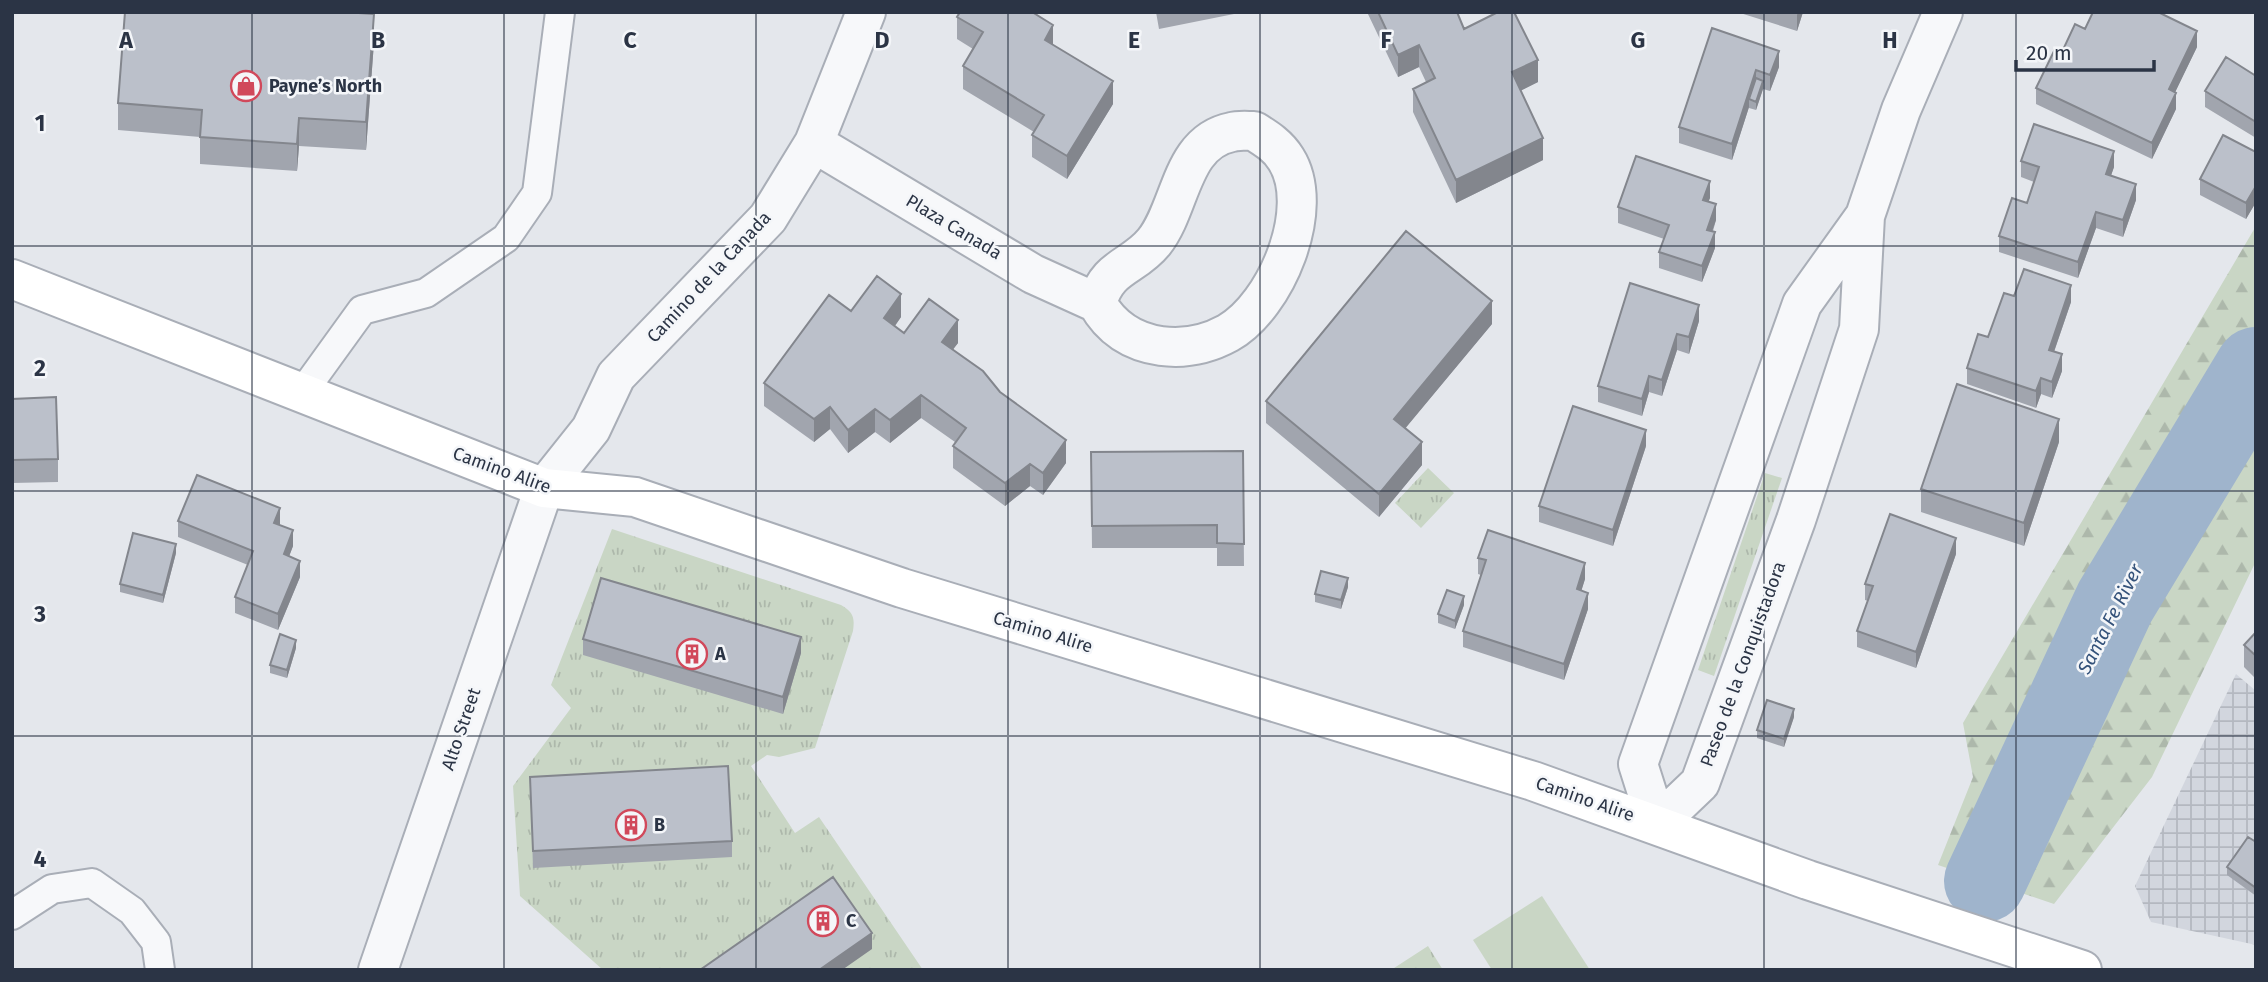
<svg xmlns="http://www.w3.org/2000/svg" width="2268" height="982" font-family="'Fira Sans',sans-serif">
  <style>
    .industrial { fill: url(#industrial-grid) }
    .grass { fill: url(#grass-tufts) }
    .forest { fill: url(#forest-firs) }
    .garden { fill: #c9d6c5 }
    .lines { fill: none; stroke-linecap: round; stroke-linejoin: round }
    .river { stroke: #9fb4cc; stroke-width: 82 }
    .lane-casing { stroke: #a9aeb7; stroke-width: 32 }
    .street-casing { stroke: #a9aeb7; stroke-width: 42 }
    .secondary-casing { stroke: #a9aeb7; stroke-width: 42 }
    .lane { stroke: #f7f8fa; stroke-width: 28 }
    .street { stroke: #f7f8fa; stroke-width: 38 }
    .secondary { stroke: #fff; stroke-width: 38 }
    .wall { fill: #a1a5ae }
    .shaded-wall { fill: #83868d }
    .building { fill: #bbc0ca; stroke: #83868d; stroke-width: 2 }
    .grid { fill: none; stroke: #2b3445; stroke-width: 2; stroke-opacity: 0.55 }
    .labels { text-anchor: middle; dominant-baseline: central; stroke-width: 5; stroke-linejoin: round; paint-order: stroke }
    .poi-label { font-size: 18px; font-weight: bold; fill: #2b3445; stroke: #f4f6f9; text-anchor: start }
    .street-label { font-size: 18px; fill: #2b3445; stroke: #f4f6f9 }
    .water-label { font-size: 19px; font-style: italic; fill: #34527a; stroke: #f4f6f9 }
    .grid-label { font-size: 23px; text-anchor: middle; font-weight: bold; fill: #2b3445; stroke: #f4f6f9; stroke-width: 5; stroke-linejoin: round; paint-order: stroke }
  </style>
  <defs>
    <pattern id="industrial-grid" width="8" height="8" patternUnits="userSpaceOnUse" patternTransform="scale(1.75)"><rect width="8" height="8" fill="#d2d6de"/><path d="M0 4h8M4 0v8" fill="none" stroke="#b4b8c0"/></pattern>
    <pattern id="grass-tufts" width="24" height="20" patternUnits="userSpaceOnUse" patternTransform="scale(1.75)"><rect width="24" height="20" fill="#c9d6c5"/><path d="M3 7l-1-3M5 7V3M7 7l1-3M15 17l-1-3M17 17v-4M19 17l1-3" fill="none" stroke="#adb8ab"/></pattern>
    <pattern id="forest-firs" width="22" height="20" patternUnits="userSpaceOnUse" patternTransform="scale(1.75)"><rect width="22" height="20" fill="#c9d6c5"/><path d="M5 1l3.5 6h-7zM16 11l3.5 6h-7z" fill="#adb8ab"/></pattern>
  </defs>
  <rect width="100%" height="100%" fill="#e4e7ec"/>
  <!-- industrial -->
  <path class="industrial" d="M2236,674L2256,691V945L2151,922L2135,886Z"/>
  <!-- grass -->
  <path class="grass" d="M1428,468L1454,493L1421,528L1395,503Z
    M1765,473L1782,478L1714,676L1698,670Z
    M612,529L841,605C853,612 855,617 853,631L815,748L779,757L767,755L751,766L795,833L819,817L923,970H603L520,896L513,786L571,708L551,685Z
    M1428,946L1443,970H1391Z"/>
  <!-- forest -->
  <path class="forest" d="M2256,226V561L2152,777L2054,904L1938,865L1973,777L1963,723Z"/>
  <!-- garden -->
  <path class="garden" d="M1542,896L1590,970H1492L1473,940Z"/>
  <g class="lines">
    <!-- river -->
    <path class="river" d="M1985,881L2115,602L2256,368"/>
    <!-- lane casing -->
    <g class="lane-casing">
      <path id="lane" d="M302,393L362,310L426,293L506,238L537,193L560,12
        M12,915L52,889L92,883L132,911L156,942L160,970"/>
    </g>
    <!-- street casing -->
    <g class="street-casing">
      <path id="street" d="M1254,131C1267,139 1278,146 1286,159C1317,208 1276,306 1228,333C1208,344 1184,349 1161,346C1133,342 1111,328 1097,303C1108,265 1133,268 1154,242C1182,207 1180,142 1232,132C1239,130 1247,131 1254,131Z
        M814,143L1033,274L1097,303
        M1865,216L1859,329L1796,520L1700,783L1657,824L1638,764L1802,304Z
        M1865,216L1901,110L1943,12
        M378,970L544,488L591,429L616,376L768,218L814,143L866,12"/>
    </g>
    <!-- secondary casing -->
    <g class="secondary-casing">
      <path id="secondary" d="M12,279L544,488L635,497L902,588L1533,781L1808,880L2082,970"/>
    </g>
    <!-- lane -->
    <use href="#lane" class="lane"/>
    <!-- street -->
    <use href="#street" class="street"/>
    <!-- secondary -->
    <use href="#secondary" class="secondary"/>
  </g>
  <!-- wall -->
  <path class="wall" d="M1037,12L1036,15L1053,45L1113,104L1067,179L1032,157V135L1034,132L963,89V66L973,49L957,39V17Z
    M1156,12H1244L1159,29Z
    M1367,12H1457L1464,29L1538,82L1520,91L1543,160L1456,203L1413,112V89L1426,82L1419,67L1398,77Z
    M1737,12H1803L1797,31Z
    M2161,12V14L2197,47L2175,92L2176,109L2152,159L2036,104V88L2062,52L2085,29Z
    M1712,28L1779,67L1770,91L1763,89L1756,110L1749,108V107L1732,160L1679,143V127Z
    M374,42L366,150L299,146L297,171L200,164V137L118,130V103Z
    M2256,76V138L2205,107V91Z
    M2256,152V202L2246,219L2200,195V179Z
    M2021,161L2114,167L2111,175L2136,200L2123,237L2096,228L2078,278L1999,252V236L2027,203L2034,182L2021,177Z
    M1710,198L1708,201L1716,220L1713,231L1715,248L1702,282L1659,268V252L1664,239L1618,223V207Z
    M1630,283L1699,321L1689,354L1677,350L1662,396L1649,392L1642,416L1598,402V386Z
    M2014,296L2071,302L2054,352L2062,371L2052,398L2041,394L2036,408L1967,384V368Z
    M851,311L901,317L895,326L904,333L958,343L953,349L1000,392L1066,463L1043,495L1030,486L1005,506L953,468V446L955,442L921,418L890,443L875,432L848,453L830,429L814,442L764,406V383Z
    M1492,324L1405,428L1422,465L1379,517L1266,423V401Z
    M12,399L58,459V482L12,483Z
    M2059,442L2024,546L1921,512V489Z
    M1646,446L1613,546L1539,522V506Z
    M1243,451L1244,566H1217V548H1092L1091,452Z
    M178,521L280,525L293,546L289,556L300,577L278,630L235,613V597L248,565L178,537Z
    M176,553L163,603L120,592V584Z
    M1956,554L1916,668L1857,647V631L1868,601L1865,600V584Z
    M1478,558L1585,579L1581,591L1588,609L1564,680L1463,647V631L1481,575L1478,574Z
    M1348,587L1341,609L1315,602V594Z
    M1464,605L1455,629L1438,623V614Z
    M2256,632V679L2244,667V645Z
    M583,639L801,653L783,714L583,655Z
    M296,648L287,678L270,673V665Z
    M1794,717L1784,747L1757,738V730Z
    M530,777L732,841V857L533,868Z
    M2256,842V896L2227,875V867Z"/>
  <!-- shaded-wall -->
  <path class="shaded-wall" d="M1798,12H1803L1797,31V15Z
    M374,14V42L366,150V122Z
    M1053,25V48L1045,40Z
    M2197,31V47L2169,105V89Z
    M1419,45V67L1398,77V55Z
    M1779,51V67L1770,91V75Z
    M1538,60V82L1512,95V72Z
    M1756,70V87L1749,99V107L1732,160V144Z
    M1113,81V104L1067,179V156Z
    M1763,81V89L1756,110V102Z
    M2176,93V109L2152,159V143Z
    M299,118V146L297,171V144Z
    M1543,138V160L1456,203V180Z
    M2114,151V167L2106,190V174Z
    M1710,181V198L1703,216V200Z
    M2136,184V200L2123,237V220Z
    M2256,186V202L2246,219V203Z
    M1716,204V220L1707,246V230Z
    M2096,212V228L2078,278V262Z
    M1715,232V248L1702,282V266Z
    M2071,285V302L2049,366V350Z
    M901,294V317L884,341V318Z
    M1492,301V324L1394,442V419Z
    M1699,305V321L1689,354V337Z
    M958,320V343L942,364V342Z
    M1677,334V350L1662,396V380Z
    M2062,354V371L2052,398V382Z
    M1649,376V392L1642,416V399Z
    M2041,378V394L2036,408V391Z
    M921,395V418L890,443V420Z
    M830,407V429L814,442V419Z
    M875,409V432L848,453V430Z
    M2059,419V442L2024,546V523Z
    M1646,430V446L1613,546V530Z
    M1066,440V463L1043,495V473Z
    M1422,442V465L1379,517V494Z
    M1030,464V486L1005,506V483Z
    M280,508V525L274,523Z
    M293,530V546L284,570V554Z
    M1956,538V554L1916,668V652Z
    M176,544V553L163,603V595Z
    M300,561V577L278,630V614Z
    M1585,563V579L1577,605V589Z
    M1348,578V587L1341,609V600Z
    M1588,593V609L1564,680V664Z
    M1464,596V605L1455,629V621Z
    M801,637V653L783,714V697Z
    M296,640V648L287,678V670Z
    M1794,709V717L1784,747V739Z
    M872,933V949L842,970H819Z"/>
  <!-- building -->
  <path class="building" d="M125,12H343L374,14L366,122L299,118L297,144L200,137L202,110L118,103Z
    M960,12H1032L1053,25L1045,40L1113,81L1067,156L1032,135L1044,115L963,66L983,32L957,17Z
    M1378,12H1457L1464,29L1498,12H1514L1538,60L1512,72L1543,138L1456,180L1413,89L1435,78L1419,45L1398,55Z
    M2093,12H2158L2197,31L2169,89L2176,93L2152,143L2036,88L2055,49L2062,52L2075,24L2085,29Z
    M1712,28L1779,51L1770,75L1756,70L1732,144L1679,127Z
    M2226,57L2256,76V122L2205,91Z
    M1756,78L1763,81L1756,102L1749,99Z
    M2034,124L2114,151L2106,174L2136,184L2123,220L2096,212L2078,262L1999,236L2012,198L2027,203L2039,167L2021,161Z
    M2223,135L2256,152V186L2246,203L2200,179Z
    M1636,156L1710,181L1703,200L1716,204L1707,230L1715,232L1702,266L1659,252L1669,225L1618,207Z
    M1406,231L1492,301L1394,419L1422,442L1379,494L1266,401Z
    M2024,269L2071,285L2049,350L2062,354L2052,382L2041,378L2036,391L1967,368L1978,334L1988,337L2004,293L2014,296Z
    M877,276L901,294L884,318L904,333L929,299L958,320L942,342L983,371L1000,392L1066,440L1043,473L1030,464L1005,483L953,446L966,428L921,395L890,420L875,409L848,430L830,407L814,419L764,383L829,295L851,311Z
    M1630,283L1699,305L1689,337L1677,334L1662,380L1649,376L1642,399L1598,386Z
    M1957,384L2059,419L2024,523L1921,489Z
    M56,397L58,459L12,460V399Z
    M1573,406L1646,430L1613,530L1539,506Z
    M1243,451L1244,544L1217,543V525L1092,526L1091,452Z
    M197,475L280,508L274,523L293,530L284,554L300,561L278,614L235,597L253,551L178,521Z
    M1890,514L1956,538L1916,652L1857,631L1873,586L1865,584Z
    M1488,530L1585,563L1577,589L1588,593L1564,664L1463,631L1486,560L1478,558Z
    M133,533L176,544L163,595L120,584Z
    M1321,571L1348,578L1341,600L1315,594Z
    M601,578L801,637L783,697L583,639Z
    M1447,590L1464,596L1455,621L1438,614Z
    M2256,632V656L2244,645Z
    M280,634L296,640L287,670L270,665Z
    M1767,700L1794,709L1784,739L1757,730Z
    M728,766L732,841L533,851L530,777Z
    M2248,837L2256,842V888L2227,867Z
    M833,877L872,933L819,970H700Z"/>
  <!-- grid -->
  <path class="grid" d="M252,12V970M504,12V970M756,12V970M1008,12V970M1260,12V970M1512,12V970M1764,12V970M2016,12V970M12,246H2256M12,491H2256M12,736H2256"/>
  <!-- icons -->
  <defs>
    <g id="shop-ring" transform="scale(1.575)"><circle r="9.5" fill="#f4f6f9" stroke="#d1495b" stroke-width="1.5"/><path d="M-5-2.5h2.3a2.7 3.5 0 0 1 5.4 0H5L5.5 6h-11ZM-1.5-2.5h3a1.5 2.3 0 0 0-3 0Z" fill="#d1495b"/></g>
    <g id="building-ring" transform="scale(1.575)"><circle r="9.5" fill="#f4f6f9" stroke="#d1495b" stroke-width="1.5"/><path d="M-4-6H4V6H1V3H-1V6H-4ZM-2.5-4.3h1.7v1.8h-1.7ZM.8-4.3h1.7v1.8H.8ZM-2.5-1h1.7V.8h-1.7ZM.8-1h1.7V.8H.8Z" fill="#d1495b"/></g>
  </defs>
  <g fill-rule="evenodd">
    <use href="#shop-ring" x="246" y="86"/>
    <use href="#building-ring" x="692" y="654"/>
    <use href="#building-ring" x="631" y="825"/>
    <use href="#building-ring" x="823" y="921"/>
  </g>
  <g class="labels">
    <!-- poi labels -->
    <g class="poi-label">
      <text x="269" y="86">Payne’s North</text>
      <text x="715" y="654">A</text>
      <text x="654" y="825">B</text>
      <text x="846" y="921">C</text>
    </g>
    <!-- street labels -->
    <g class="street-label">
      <text transform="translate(954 227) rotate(31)">Plaza Canada</text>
      <text transform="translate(709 277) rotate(-47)">Camino de la Canada</text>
      <text transform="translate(502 470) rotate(20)">Camino Alire</text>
      <text transform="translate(1043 632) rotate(17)">Camino Alire</text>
      <text transform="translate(1743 664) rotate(-70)">Paseo de la Conquistadora</text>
      <text transform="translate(461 729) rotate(-71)">Alto Street</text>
      <text transform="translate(1585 799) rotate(19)">Camino Alire</text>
    </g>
    <!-- water labels -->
    <g class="water-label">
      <text transform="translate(2110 619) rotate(-63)">Santa Fe River</text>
    </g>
  </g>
  <g class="grid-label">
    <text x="126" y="48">A</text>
    <text x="378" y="48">B</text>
    <text x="630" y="48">C</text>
    <text x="882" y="48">D</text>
    <text x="1134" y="48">E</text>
    <text x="1386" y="48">F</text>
    <text x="1638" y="48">G</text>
    <text x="1890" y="48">H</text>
    <text x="40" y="131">1</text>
    <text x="40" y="376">2</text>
    <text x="40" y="622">3</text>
    <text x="40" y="867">4</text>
  </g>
  <!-- border -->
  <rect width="2268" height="982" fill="none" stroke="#2b3445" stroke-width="28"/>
  <!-- scale -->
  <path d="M2016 60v10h138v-10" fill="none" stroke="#2b3445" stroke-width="3.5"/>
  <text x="2026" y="60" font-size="21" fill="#2b3445" stroke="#f4f6f9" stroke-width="5" paint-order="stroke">20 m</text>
</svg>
